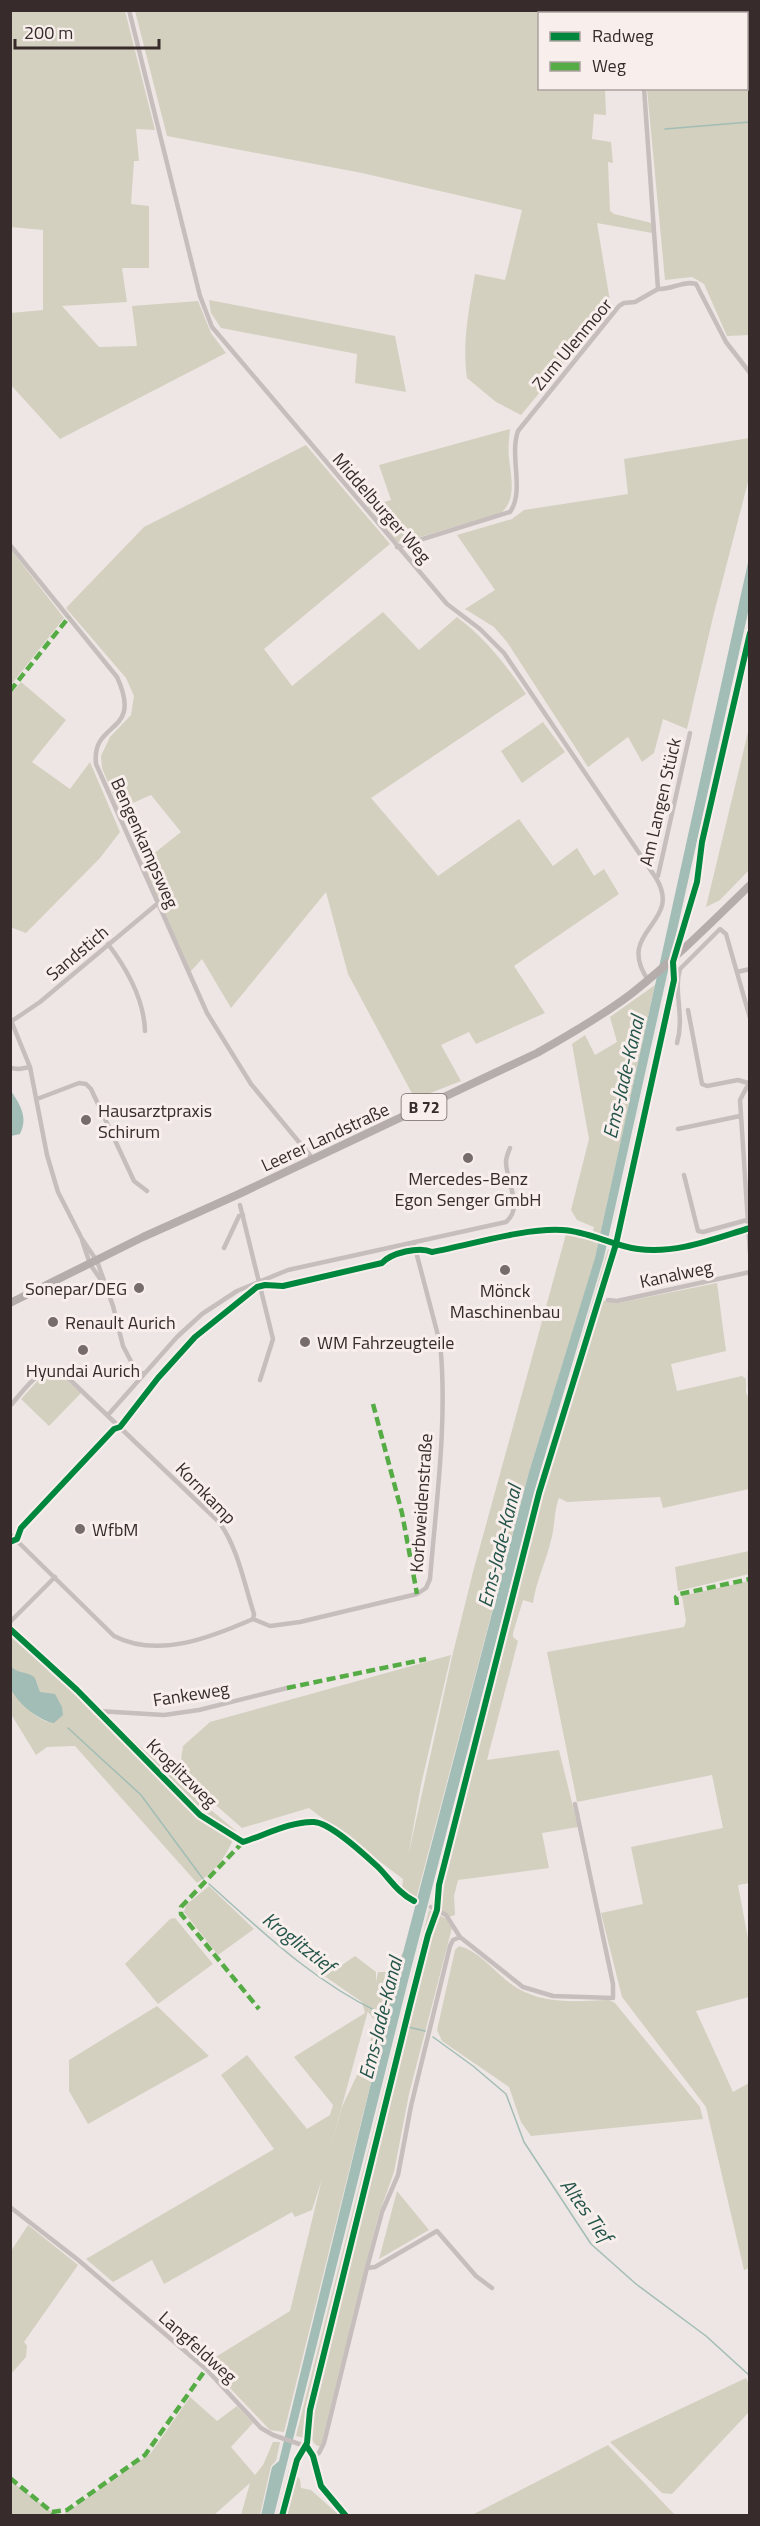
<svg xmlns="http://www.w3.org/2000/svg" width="760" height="2526" font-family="'Titillium Web',sans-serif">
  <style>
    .green { fill: #d3d0bf; fill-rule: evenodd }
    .water { fill: #a2bdb5 }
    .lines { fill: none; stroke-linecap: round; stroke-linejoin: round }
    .stream { stroke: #a2bdb5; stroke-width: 1.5 }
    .minor { stroke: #c6bebd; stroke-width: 4.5 }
    .primary { stroke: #b5adac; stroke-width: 8 }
    .quiet { stroke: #55ab44; stroke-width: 4.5; stroke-dasharray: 9 4.5; stroke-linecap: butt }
    .cycleway-casing { stroke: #f8efec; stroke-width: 10 }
    .cycleway { stroke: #00873e; stroke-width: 6 }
    .poi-dot { fill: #776c6c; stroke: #f8efec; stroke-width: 2 }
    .labels { text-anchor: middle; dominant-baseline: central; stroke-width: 6; stroke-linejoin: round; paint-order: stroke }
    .shield { fill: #f8efec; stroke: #716665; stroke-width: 1.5 }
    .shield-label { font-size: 16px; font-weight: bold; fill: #372b2b }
    .street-label { font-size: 18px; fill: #372b2b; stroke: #f8efec }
    .poi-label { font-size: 18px; fill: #372b2b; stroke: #f8efec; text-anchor: start }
    .water-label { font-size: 20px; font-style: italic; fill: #24544a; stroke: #f8efec }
  </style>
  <rect width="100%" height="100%" fill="#ede6e4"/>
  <!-- green -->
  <path class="green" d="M11,10L125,11L155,130L136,129L139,161H134L131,204L149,206V268H122L127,302L62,306L99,347L137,346L132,306L198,301L211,333L226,353L60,439L11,385V313L43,310V230L11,227Z
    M740,10L741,13L640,14V11Z
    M135,11H578V13L540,14V88L605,89L606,115L594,114L592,139L611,142L613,163L608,162L610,211L614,214L652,223V233L597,223L610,301L596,325L521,415L496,402L467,378C462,342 469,309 475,274L505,280L522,210L362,173L167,136Z
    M747,25L750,31L749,335L727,336L704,284L692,277L665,280L647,89L746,88Z
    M209,300L395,336L406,392L355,383L357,354L221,328L211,313Z
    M510,429C509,439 508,449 509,458C511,478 517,499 501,513L400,543L396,541L368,507L391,500L379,465Z
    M749,438V478L713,617L687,729L663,719L654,753L642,762L628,737L588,767L507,642L494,627L465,609L495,590L457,535L512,519L524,510L628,494L624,459Z
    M306,445L390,544L264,649L292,686L383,612L419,650L457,617C486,639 506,665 526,694L371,798L438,876L519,819L553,866L577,848L594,876L604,869L619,894L514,966L545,1013L476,1044L469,1032L441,1045L461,1081L415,1099L348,974L326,892L231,1008L202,959L190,972L142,863L181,832L151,795L119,809L102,768L101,756L110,737L131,715L134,696L126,678L66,608L144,527Z
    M11,550L64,618L11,685Z
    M21,682L66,720L32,762L70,789L90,762L120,832L100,858L26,933L10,927V695Z
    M543,722L565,752L522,783L501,751Z
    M749,728V870L720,900L706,907Z
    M655,985L595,1259L529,1472L416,1899L402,1890L403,1879L309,1808L242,1828L179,1773L183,1746L210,1722L451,1655L421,1785L408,1857L452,1657L473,1572L566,1234L591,1239L594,1227L577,1220L571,1210L589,1139L572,1044L585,1035L595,1055L617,1042L610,1017Z
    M608,1249L617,1254L601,1300L618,1303L717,1283L726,1351L671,1364L677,1391L742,1376L746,1379V1392L750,1402L749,1489L663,1508L660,1497L567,1502L559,1498C554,1510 555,1527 551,1540C546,1562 536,1581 533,1603L523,1600L513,1633V1637L518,1641L487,1760L559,1750L578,1827L542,1833L549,1868L458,1880L454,1896L455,1915L449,1917L432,1906L439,1865L454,1809C464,1795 468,1771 467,1754L541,1473Z
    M52,1372L61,1375L81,1393L49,1426L21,1399L43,1375Z
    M749,1551V1574L678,1591L675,1567Z
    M749,1581L750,1883L738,1885L749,1944V1997L696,2011L733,2092L749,2083L750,2268L744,2270L706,2107L622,1997L601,1913L643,1904L631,1847L723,1828L712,1775L577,1802L547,1652L684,1627L686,1621L682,1596Z
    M10,1624L99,1708L92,1714L106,1716L115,1723L192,1794L236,1831C230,1852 216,1871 197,1883L75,1746L47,1747L36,1755L11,1714V1688C21,1700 32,1717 48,1722L37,1682C28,1677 16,1673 11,1666Z
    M209,1886L254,1929L218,1955L184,1912L186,1905Z
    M429,1910L445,1918L452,1928L409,2094L394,2172L378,2217L321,2447L316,2445L312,2440L296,2436Z
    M175,1918L213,1964L158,2004L125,1964L170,1919Z
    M459,1946C482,1952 497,1976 517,1988C546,2005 576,2001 609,2000L615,2003L700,2107L703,2119L531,2136L521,2122L509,2087L442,2041L437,2030L455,1950Z
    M404,1950L284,2432L270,2430L206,2363L290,2311L322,2179L312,2210L295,2217L292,2212L164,2284L152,2260L113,2282L86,2259L274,2149L221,2075L247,2055L307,2129L330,2115L333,2105L294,2057L365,2013L362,2002L320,1973L337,1960L342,1965L355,1956L376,1972V1982L378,1972H393ZM369,2007L368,2012L376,2022L365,2058L342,2107L328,2157Z
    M157,2006L209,2056L88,2124L69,2091V2060Z
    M397,2191L429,2230L379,2259Z
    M28,2225L78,2265L24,2342L27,2346L26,2357L11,2374V2251Z
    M746,2378L749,2384V2412L672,2494L662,2493L610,2442Z
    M190,2397L217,2421L237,2406L253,2423L231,2447L255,2475L263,2465L273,2442H280L276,2461L271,2466L260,2515H241L250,2483L214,2515H63L151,2453Z
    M608,2445L675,2515H472Z
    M289,2469L300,2479L301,2488L311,2490L339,2515H277Z
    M10,2481H11L56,2515H11Z"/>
  <!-- water -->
  <path class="water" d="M749,558V608L604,1257L540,1472L411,1969L274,2515L261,2516L272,2467L279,2461L399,1968L529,1472L595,1258Z
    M11,1091C21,1106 28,1117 20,1134L11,1136Z
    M11,1666C17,1674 27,1671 34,1677C37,1681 38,1687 40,1692L55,1694L62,1707L63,1715L54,1723C39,1721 14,1701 10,1686C9,1680 10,1672 11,1666Z"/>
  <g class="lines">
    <!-- stream -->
    <path class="stream" d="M738,12L739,14
      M746,30L750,36
      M665,129L750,122
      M68,1728L141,1795L203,1879
      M209,1884C264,1933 312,1980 378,2012
      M408,2027L425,2031
      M433,2037L473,2066L506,2094L524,2142L591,2244L636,2284L706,2336L750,2376"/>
    <!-- minor -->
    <path class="minor" d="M129,10L200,296L212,327L447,604L480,629L504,653L656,878C684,924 614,930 648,980
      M637,10V14
      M658,289C671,290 684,280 696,284L726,342L750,373
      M10,545L117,677C144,736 91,719 96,764L207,1013L251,1084L313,1159
      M397,547L510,512C525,491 509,456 518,431L619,306L624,303L635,302L658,289L644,88
      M656,878L658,876L690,733
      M108,944C127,969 144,999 145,1031
      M737,972L750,969
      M688,1010L702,1084L707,1086L738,1080L748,1083
      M10,1018L30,1067L47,1155L58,1192L82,1239L97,1261L113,1306L123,1346L134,1367L143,1374
      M12,1021L40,1002L157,904
      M677,1043C685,1016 673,991 680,969L720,929L726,934L750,1018
      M10,1068L19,1069L30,1067
      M750,1081L740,1100L750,1253
      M37,1099L79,1083L86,1084L91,1089L134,1181L147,1191
      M678,1129L740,1116
      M684,1175L698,1231L703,1232L747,1220
      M240,1205L273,1339L260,1380
      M82,1240L90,1264L103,1283
      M224,1248L239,1216L243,1215
      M608,1300L617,1301L750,1272
      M750,1370V1388
      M10,1406C24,1391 43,1358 65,1375L219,1522C238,1548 244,1583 254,1614L253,1619C212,1637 158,1659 114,1636L10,1534
      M108,1415L177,1337L202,1314L237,1291L288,1270L506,1222C524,1207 506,1181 506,1162C506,1157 508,1153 510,1148
      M253,1619L270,1626L300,1622L417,1594L426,1588L430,1579C436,1504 448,1418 440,1343L414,1244
      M10,1622L55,1577
      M10,1629L77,1690L200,1815L243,1842C265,1835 292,1821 314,1822C331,1823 365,1855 378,1867C390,1879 398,1893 414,1901
      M98,1711L164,1715L199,1710L287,1688
      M431,1907L446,1915L460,1937L523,1987L553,1996L613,1998V1984L575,1804
      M10,2207L77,2259L206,2369L261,2428L273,2435L308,2447L313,2456L321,2486L346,2516
      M367,2268L382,2212L398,2175L411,2106L450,1946L453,1940L460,1937
      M313,2456L319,2453L324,2443L367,2268L375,2267L437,2231L476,2276L492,2288"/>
    <!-- primary -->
    <path class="primary" d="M10,1303L143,1237L239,1194L537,1053C569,1035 602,1016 631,994C673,961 711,923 750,885"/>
    <!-- quiet -->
    <path class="quiet" d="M10,691L69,617
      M373,1404L402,1513L417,1594
      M677,1605L676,1597L680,1594L750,1579
      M287,1688L426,1659
      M243,1842L181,1907V1914L259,2009
      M10,2478L52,2512L67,2510L145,2455L206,2369"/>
    <!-- cycleway casing -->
    <g class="cycleway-casing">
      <path id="cycleway" d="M10,1542L17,1539L21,1528L114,1429L120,1427L158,1378L195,1337L257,1287L265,1285L283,1286L382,1263C391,1253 419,1246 432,1252C471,1245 523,1228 562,1230C588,1231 613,1246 638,1249C677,1254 713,1239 750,1228
        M10,1629L77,1690L200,1815L243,1842C265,1835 292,1821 314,1822C331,1823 365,1855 378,1867C390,1879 398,1893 414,1901
        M306,2445L313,2456L321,2486L346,2516
        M282,2516L297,2460L307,2443L310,2410L410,2005L428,1935L437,1910L439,1885L539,1493L616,1244L674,980L673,962L697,882L702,842L750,633"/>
    </g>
    <!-- cycleway -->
    <use href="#cycleway" class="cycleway"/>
  </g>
  <!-- markers -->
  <g class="poi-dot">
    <circle cx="86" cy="1120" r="6"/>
    <circle cx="468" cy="1158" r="6"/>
    <circle cx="505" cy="1270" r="6"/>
    <circle cx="139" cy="1288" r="6"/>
    <circle cx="53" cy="1322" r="6"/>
    <circle cx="305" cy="1342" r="6"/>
    <circle cx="83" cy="1350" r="6"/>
    <circle cx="80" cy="1529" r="6"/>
  </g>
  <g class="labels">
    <!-- shield labels -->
    <rect class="shield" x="401.5" y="1094" width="45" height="26" rx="4.5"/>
    <g class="shield-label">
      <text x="424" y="1107">B 72</text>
    </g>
    <!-- street labels -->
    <g class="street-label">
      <text transform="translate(572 344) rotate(-50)">Zum Ulenmoor</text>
      <text transform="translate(382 508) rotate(49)">Middelburger Weg</text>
      <text transform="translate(660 802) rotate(-77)">Am Langen Stück</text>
      <text transform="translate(145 843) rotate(66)">Bengenkampsweg</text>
      <text transform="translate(77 953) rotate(-40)">Sandstich</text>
      <text transform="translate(325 1137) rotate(-25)">Leerer Landstraße</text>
      <text transform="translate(676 1274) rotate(-12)">Kanalweg</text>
      <text transform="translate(206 1493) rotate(46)">Kornkamp</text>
      <text transform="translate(421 1503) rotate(-86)">Korbweidenstraße</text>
      <text transform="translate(191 1694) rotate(-9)">Fankeweg</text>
      <text transform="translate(182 1773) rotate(44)">Kroglitzweg</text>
      <text transform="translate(198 2347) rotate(42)">Langfeldweg</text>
    </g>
    <!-- poi labels -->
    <g class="poi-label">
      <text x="98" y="1110">Hausarztpraxis<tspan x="98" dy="21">Schirum</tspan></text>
      <text x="468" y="1178" text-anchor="middle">Mercedes-Benz<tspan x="468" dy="21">Egon Senger GmbH</tspan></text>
      <text x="127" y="1288" text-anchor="end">Sonepar/DEG</text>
      <text x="505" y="1290" text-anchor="middle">Mönck<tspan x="505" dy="21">Maschinenbau</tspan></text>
      <text x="65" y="1322">Renault Aurich</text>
      <text x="317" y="1342">WM Fahrzeugteile</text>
      <text x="83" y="1370" text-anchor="middle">Hyundai Aurich</text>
      <text x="92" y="1529">WfbM</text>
    </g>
    <!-- water labels -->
    <g class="water-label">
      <text transform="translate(623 1077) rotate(-77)">Ems-Jade-Kanal</text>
      <text transform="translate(499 1546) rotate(-76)">Ems-Jade-Kanal</text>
      <text transform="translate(299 1942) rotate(38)">Kroglitztief</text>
      <text transform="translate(380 2018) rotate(-76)">Ems-Jade-Kanal</text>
      <text transform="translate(587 2210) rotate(54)">Altes Tief</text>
    </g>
  </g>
  <!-- border -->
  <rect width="760" height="2526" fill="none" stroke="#372b2b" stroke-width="24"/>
  <!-- legend -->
  <rect x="538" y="12" width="210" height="78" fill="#f8efec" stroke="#aba19f" stroke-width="1.5"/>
  <rect x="550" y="32" width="30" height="9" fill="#00873e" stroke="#aba19f" stroke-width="1.5"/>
  <text x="592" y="42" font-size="18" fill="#372b2b">Radweg</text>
  <rect x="550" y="62" width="30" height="9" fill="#55ab44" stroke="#aba19f" stroke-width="1.5"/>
  <text x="592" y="72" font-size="18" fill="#372b2b">Weg</text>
  <!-- scale -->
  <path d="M15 39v9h144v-9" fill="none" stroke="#372b2b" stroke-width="3"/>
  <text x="24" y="39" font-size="18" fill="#372b2b" stroke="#f8efec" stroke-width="4.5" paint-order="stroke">200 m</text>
</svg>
